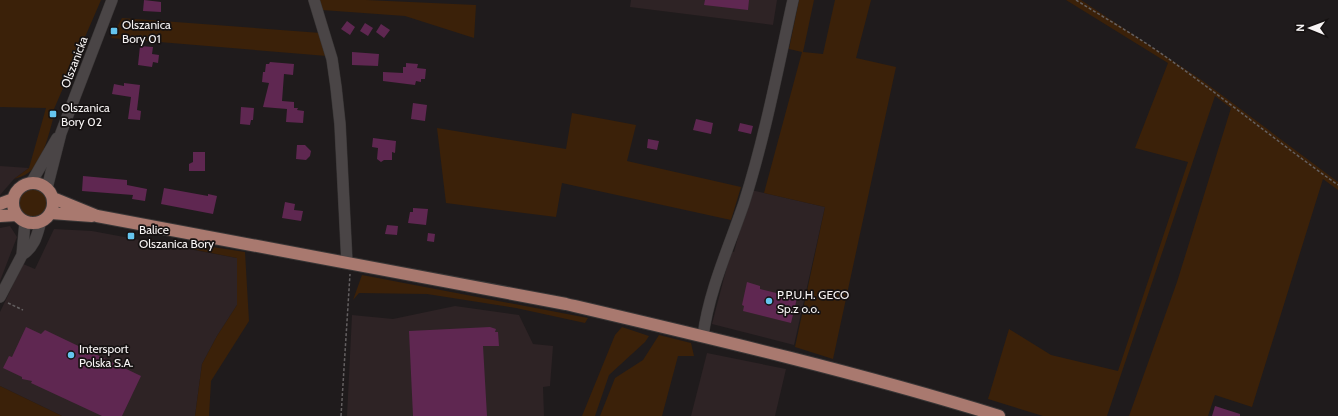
<svg xmlns="http://www.w3.org/2000/svg" width="1338" height="416" font-family="Cabin,sans-serif">
  <style>
    .built { fill: #2e2325 }
    .green { fill: #3b2109 }
    .building { fill: #5f2751 }
    .lines { fill: none; stroke-linecap: round; stroke-linejoin: round }
    .minor-casing { stroke: #393636; stroke-width: 12 }
    .major-casing { stroke: #393636; stroke-width: 14 }
    .path { stroke: #646061; stroke-width: 1.5; stroke-dasharray: 3 2; stroke-linecap: butt }
    .minor { stroke: #4a4546; stroke-width: 11 }
    .major { stroke: #a9796f; stroke-width: 12 }
    .poi-dot { fill: #65c5ee; stroke: #161212; stroke-width: 1.5 }
    .labels { text-anchor: middle; dominant-baseline: central; stroke-width: 3.5; stroke-linejoin: round; paint-order: stroke }
    .poi-label { font-size: 12px; fill: #f7f4f4; stroke: #161212; text-anchor: start }
    .street-label { font-size: 12px; fill: #f7f4f4; stroke: #161212 }
  </style>
  <rect width="100%" height="100%" fill="#1f1b1c"/>
  <!-- built -->
  <path class="built" d="M631,0H777L773,25L630,7Z
    M0,166L29,168L14,179L0,195Z
    M751,190L825,207L794,345L712,324L731,251L734,252Z
    M10,226L17,237L0,281V228Z
    M54,229L92,231L237,258V305L217,336L202,364L195,416H62L0,386V312L23,264L35,269Z
    M455,306L519,315L533,344L553,346L550,386L543,387L544,416H347L352,315L393,319Z
    M707,353L786,369L775,416H691Z"/>
  <!-- green -->
  <path class="green" d="M0,0H101L54,109L51,118L53,119C49,134 42,164 28,173C24,176 19,177 14,179L29,168L46,108L0,107Z
    M320,0H366L476,5L474,38L405,16L322,10Z
    M799,0H814L803,52L823,54L835,0H871L856,58L896,67L833,359L795,347L825,207L764,193L802,52L789,49Z
    M1066,0H1081L1203,81L1338,182V190L1323,179L1252,407L1215,395L1208,416H1129L1177,282L1231,108L1215,96L1107,416H1043L988,399L1009,329L1051,355L1118,371L1188,162L1135,148L1168,63Z
    M122,18L321,33L327,56L111,38Z
    M572,113L636,125L627,161L741,187L731,220L562,183L556,217L446,203L437,128L566,149Z
    M18 203a15 15 0 1 1 30 0a15 15 0 1 1-30 0Z
    M193,244L245,252L249,321L211,381L209,416H195L202,364L217,336L237,305V258L191,249Z
    M362,275L588,318L585,323L516,308L427,294L359,293L353,300Z
    M622,327L649,336L645,342L609,375L595,416H582L615,335Z
    M659,335L691,343L694,356H678L662,416H600L615,378L643,360Z
    M0,386L62,416H0Z"/>
  <!-- building -->
  <path class="building" d="M144,0L161,2V12L143,11Z
    M705,0H749L748,10L704,5Z
    M347,21L355,27L350,35L341,29Z
    M365,23L373,28L368,36L360,31Z
    M381,24L390,30L384,38L376,32Z
    M140,46L153,47L152,54L159,55L158,63L153,62L152,67L138,65Z
    M352,52L379,54L378,66L352,65Z
    M270,62L294,64L293,75L284,74L282,101L294,102V108H298L297,110L304,111L303,123L286,122L287,109L263,107L269,83L262,82L263,72H265L266,64H269Z
    M406,63L418,64L417,68L426,69L425,79H421V82L416,81L415,85L383,81V72L403,73V67H406Z
    M124,83L140,85L137,110L141,111L140,120L128,119L131,97L112,94L114,84L124,86Z
    M413,103L427,105L425,121L411,119Z
    M241,107L254,108L253,120H251L250,125L240,124Z
    M696,119L713,123L711,134L693,130Z
    M740,123L753,126L751,134L738,131Z
    M373,138L396,141L395,153L392,152V160H384L381,162L377,159L378,148L372,147Z
    M648,139L659,141L657,150L647,148Z
    M297,145H305L311,151L310,156L306,160L296,159Z
    M193,152H205V171H189V164L193,162Z
    M83,176L127,180V185L147,189L145,201L132,199L133,195L82,191Z
    M164,188L208,196V194L217,196L213,214L161,204Z
    M285,202L295,204L294,210L303,211L301,221L282,218Z
    M413,208L428,209L426,225L408,223L410,212H413Z
    M387,225L398,226L397,235L385,234Z
    M428,233L435,234L434,242L427,241Z
    M747,282L760,286V289L797,298L791,323L743,311L744,306L742,305Z
    M26,327L41,334L45,330L141,376L122,416H102L31,383L32,381L22,379V377L3,368L9,356L12,357Z
    M490,327L496,329L495,332H498L499,346H483L487,416H413L409,331Z
    M1215,406L1240,414V416H1212Z"/>
  <g class="lines">
    <!-- minor casing -->
    <g class="minor-casing">
      <path id="minor" d="M314,0L332,59L336,87L340,124L347,263
        M31,183L57,138
        M47,188L61,133L112,0
        M22,255C35,247 37,235 41,221
        M0,297L22,255L25,222
        M703,336C709,290 729,247 744,203C765,137 778,68 793,0"/>
    </g>
    <!-- major casing -->
    <g class="major-casing">
      <path id="major" d="M13 203a20 20 0 1 1 40 0a20 20 0 1 1-40 0Z
        M53,198L97,216L566,304C711,338 857,372 999,416
        M0,204L13,199
        M51,213L92,216
        M0,216L17,215"/>
    </g>
    <!-- path -->
    <path class="path" d="M1076,0C1106,19 1137,36 1166,57C1224,98 1280,144 1338,185
      M8,303L23,310
      M341,416L350,274"/>
    <!-- minor -->
    <use href="#minor" class="minor"/>
    <!-- major -->
    <use href="#major" class="major"/>
  </g>
  <!-- markers -->
  <g class="poi-dot">
    <rect x="110" y="27" width="8" height="8" rx="2"/>
    <rect x="49" y="110" width="8" height="8" rx="2"/>
    <rect x="127" y="232" width="8" height="8" rx="2"/>
    <circle cx="769" cy="301" r="4"/>
    <circle cx="71" cy="355" r="4"/>
  </g>
  <g class="labels">
    <!-- poi labels -->
    <g class="poi-label">
      <text x="122" y="24">Olszanica<tspan x="122" dy="14">Bory 01</tspan></text>
      <text x="61" y="107">Olszanica<tspan x="61" dy="14">Bory 02</tspan></text>
      <text x="139" y="229">Balice<tspan x="139" dy="14">Olszanica Bory</tspan></text>
      <text x="777" y="294">P.P.U.H. GECO<tspan x="777" dy="14">Sp.z o.o.</tspan></text>
      <text x="79" y="348">Intersport<tspan x="79" dy="14">Polska S.A.</tspan></text>
    </g>
    <!-- street labels -->
    <g class="street-label">
      <text transform="translate(74 62) rotate(-69)">Olszanicka</text>
    </g>
  </g>
  <!-- north arrow -->
  <g transform="translate(1310 28) rotate(271)" stroke="#161212" stroke-width="3" paint-order="stroke">
  <path d="M0-3L7 15L0 10L-7 15Z" fill="#f7f4f4"/>
  <text y="-6" font-size="11" font-weight="bold" text-anchor="middle" fill="#f7f4f4">N</text>
  </g>
</svg>
